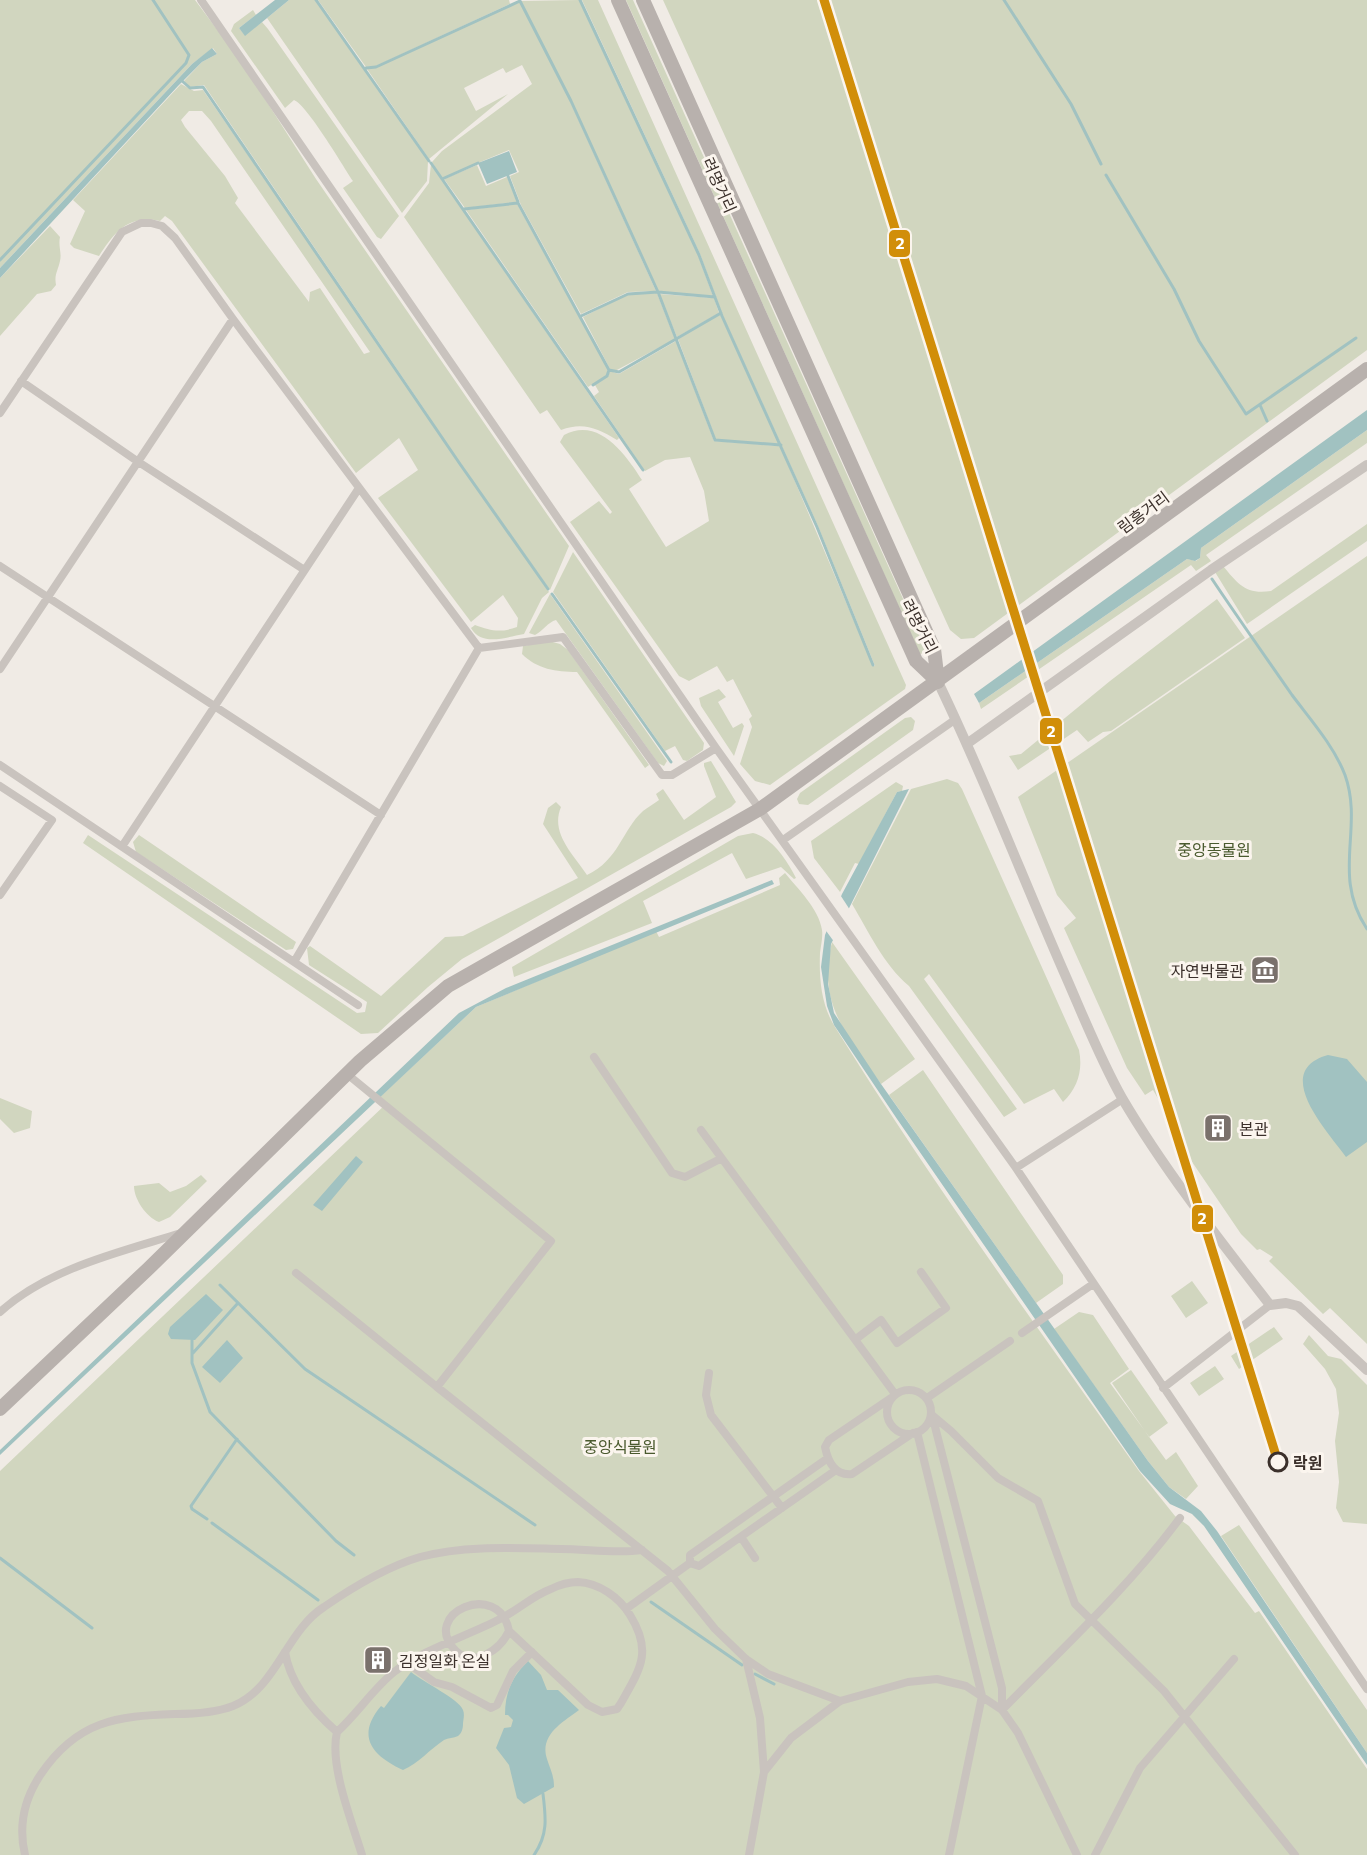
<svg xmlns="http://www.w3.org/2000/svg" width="1367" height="1855" font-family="Commissioner,'Noto Sans KR',sans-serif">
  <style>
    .green { fill: #d1d6bf; fill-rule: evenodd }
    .water { fill: #a1c2c1 }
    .pier { fill: #f0ebe5 }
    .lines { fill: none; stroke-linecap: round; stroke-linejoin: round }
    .stream { stroke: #a1c2c1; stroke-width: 3 }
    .minor { stroke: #c9c3be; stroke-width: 8 }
    .tertiary { stroke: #c9c3be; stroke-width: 10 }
    .primary { stroke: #b8b1ad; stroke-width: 14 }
    .metro-1-casing { stroke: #fbf5ee; stroke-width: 14 }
    .metro-1 { stroke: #d18e09; stroke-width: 9 }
    .stop-dot { fill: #fbf5ee; stroke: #3b302b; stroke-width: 3 }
    .labels { text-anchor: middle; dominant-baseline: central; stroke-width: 6; stroke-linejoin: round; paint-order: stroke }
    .street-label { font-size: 16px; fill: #3b302b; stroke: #fbf5ee }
    .park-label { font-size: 16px; fill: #4a5a2e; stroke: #fbf5ee }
    .poi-label { font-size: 16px; fill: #3b302b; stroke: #fbf5ee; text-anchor: start }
    .stop-label { font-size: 16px; font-weight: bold; fill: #3b302b; stroke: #fbf5ee; text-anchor: start }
    .line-badge { stroke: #fbf5ee; stroke-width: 2 }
    .badge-label { font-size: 16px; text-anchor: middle; font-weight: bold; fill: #fff }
  </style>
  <rect width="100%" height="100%" fill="#f0ebe5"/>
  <!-- green -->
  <path class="green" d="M0,0H195L242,63L316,179L569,546L550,590L472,480L549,592L542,598L524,634C506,637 482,647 471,628L475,625C491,631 500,633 517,627L518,618L503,595L471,622L378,498L418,470L399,438L356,473L172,221L165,216L160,221C128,214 114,233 99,256L74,248L70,244L85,211L73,200L181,84L194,91L203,90L437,428L204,85L190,87L184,81L202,62L217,54L213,48L192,64L0,268ZM189,111H202L211,121L370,352L364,354L320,288L310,292L309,302L235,203L238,198L225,176L185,127L181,120Z
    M289,0H315L428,161L427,181L402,213L267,18Z
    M318,0H509L510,4L376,66L366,67Z
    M579,0L698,255L713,296L659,292L571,100L521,1Z
    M582,0H598L906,685L905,689L770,785L755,781L740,764L752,727L749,719L752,716L733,679L727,682L717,666L689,681L679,676L570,522L599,501L610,514L612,512L560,442L564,435C599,416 626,455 642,480L629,489L666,547L709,521L704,491L690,457L665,460L645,471L594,396L599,392L595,385L608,376L610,371L619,374L676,341L714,441L780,446L873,666H875L818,526L723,316L700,254Z
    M626,0H633L927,652L920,654Z
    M663,0H1367V350L974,638L961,639L950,630Z
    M520,2L570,101L656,291L628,292L581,314L521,205L510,176L519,172L509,150L442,178L432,162L442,151L532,84L522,65L506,73L503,68L464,88L476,111L508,94L429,159L367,69L376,67Z
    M253,10L256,15L239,28L245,35L262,22L268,29L399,216L381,239L377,237L343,188L353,181C343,166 307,105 294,100L285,108L231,31L234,24Z
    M431,164L619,438L617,440C597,428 583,422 561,430L547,410L540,414L404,217L429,183Z
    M477,165L486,186L507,177L517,202L465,208L444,179Z
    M517,204L608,369L607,375L588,387L466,210Z
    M50,226L60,237C58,246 62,253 60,261C58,271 54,274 56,285L51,291L37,294L0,336V278Z
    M657,293L675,339L615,371L610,369L583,317L628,294Z
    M659,294L714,298L719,313L677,337Z
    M720,314L780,444L716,440L678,339Z
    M1367,430V443L1206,555L1211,561L1196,571L1191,565L981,709L979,703L1187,559L1196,561L1200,558L1201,548Z
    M1367,524V541L1247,624L1215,572L1223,566C1238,584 1246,595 1271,591Z
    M573,552L704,743L703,750L687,761L683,760L675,746L665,751L553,592Z
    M1367,556V1344L1330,1308L1323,1314L1269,1261L1273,1257L1260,1249L1257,1250L1241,1234L1169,1128L1173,1124L1153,1090L1145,1095L1127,1068L1064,928L1076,918L1057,895L1018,797Z
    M550,594L667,761L664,766L658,763L556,620C548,622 543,631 535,635L529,633Z
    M1217,599L1245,638L1111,731L1103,732L1088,742L1077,730L1018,770L1009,756L1021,754L1110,681Z
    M549,641L560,644L568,650L649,765L645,768L577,672C556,672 537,669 522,654L523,646Z
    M719,689L726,697L718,702L733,728L742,723L744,726L734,756L701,706L699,698Z
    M911,717L915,721L913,730L808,805L799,804L797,799L800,793L905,718Z
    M711,761L736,802L731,807L462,959L428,987L378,1033L361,1034L83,843L88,835L357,1013L365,1012L367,1002L309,965L307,948L310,946L381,996L445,937L463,936L578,878L543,824L548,808L556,802L561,807C550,833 573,854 587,875C619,860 622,830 643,811C648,807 654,804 659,800L656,794L663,789L684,820L716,797L704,766V763Z
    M947,779L958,783L962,789L1079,1050C1083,1070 1078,1088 1063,1102L1054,1089L1024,1104L929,974L924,979L1017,1109L1004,1117L909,986C883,964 869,932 852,904L911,789Z
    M896,782L903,786L902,791L897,792L859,864L855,863L840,892L814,858L811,841Z
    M753,833C773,838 787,861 796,878L794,879L781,867L746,879L732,853L643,901L652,923L514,977L512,967L738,836Z
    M139,835L296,942L293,949L286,950L136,852L133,842Z
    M785,873C798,889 819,909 822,930C823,937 821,945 820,953C819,978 821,1005 835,1027C928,1177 1035,1324 1139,1471L1175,1516L1189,1526L1255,1613L1259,1611L1367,1769V1855H0V1471L387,1103L380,1097L476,1007L656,931L659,937L780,885L779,878Z
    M832,942L915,1059L881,1084C848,1037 816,1003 832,942Z
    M923,1070L1063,1275V1284L1036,1303L889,1095Z
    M0,1098L32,1111L30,1128L14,1133L0,1119Z
    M201,1175L207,1181L170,1217L159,1222C146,1217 134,1199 134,1186L159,1183L170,1192L186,1186Z
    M1192,1281L1208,1303L1186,1318L1171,1296Z
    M1079,1312L1093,1315L1129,1369L1110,1383L1166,1460L1176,1452L1198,1486L1186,1499L1169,1487L1148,1461L1054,1329Z
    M1274,1327L1283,1339L1239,1369L1231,1356Z
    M1309,1335L1328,1356L1341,1359L1367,1385V1524L1343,1522L1336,1508L1339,1482L1335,1441L1339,1413L1336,1389L1325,1369L1303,1344Z
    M1215,1366L1224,1379L1199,1396L1190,1383Z
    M1131,1370L1168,1423L1149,1437L1112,1383Z
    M1239,1525L1367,1710V1753L1221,1536Z"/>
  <!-- water -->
  <path class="water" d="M275,0H289L245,36L239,28Z
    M212,48L217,54L202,62L178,86L0,278V268L192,64Z
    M509,151L517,172L487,184L478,163Z
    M1367,410V430L1201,548L1200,558L1195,561L1187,559L979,703L974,694Z
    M909,789L831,944L828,984L834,1013L881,1084L1148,1461L1169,1487L1201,1511L1217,1531L1367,1753V1765L1204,1526L1192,1514L1170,1504L1140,1471L897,1119L834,1025L827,1006L821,967L825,935L842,894L897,792Z
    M772,880L774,884L476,1007L0,1455V1450L459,1013L506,988Z
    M1328,1055L1347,1059L1367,1082V1142L1346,1157C1328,1132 1270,1071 1328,1055Z
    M356,1156L363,1162L322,1211L313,1205Z
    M206,1294L223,1310L195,1340L171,1339L168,1334L170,1327Z
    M227,1340L243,1358L220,1383L202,1367Z
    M528,1661L541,1675L547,1690H558L579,1710C563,1722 539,1735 547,1759C550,1769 554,1775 554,1787L524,1804L517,1798L509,1765L496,1748L504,1728L511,1727L513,1720L508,1715H505C505,1692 512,1677 528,1661Z
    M411,1672C423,1682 459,1699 463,1710C465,1715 463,1720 463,1724C463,1728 462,1733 458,1736C454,1738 448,1738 444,1740C430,1749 418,1764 403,1770C373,1756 355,1737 381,1706L384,1708Z"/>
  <!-- pier -->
  <path class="pier" d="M839,893L850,910L835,943L824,928Z"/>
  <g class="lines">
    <!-- stream -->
    <path class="stream" d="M316,0L429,161
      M580,0L699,255L722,316L817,527L873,665
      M1004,0L1071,104L1101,164
      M520,1L571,101L658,292L715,440L781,445
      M366,68L376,67L520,1
      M181,80L190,88L203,87L460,464L548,589
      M431,163L643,470
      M1106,175L1174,289L1199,341L1246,414L1356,338
      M508,176L518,202
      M442,179L478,163
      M464,209L518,203L609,370L607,376L593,385
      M0,260L186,63L189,55L153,0
      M581,316L628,294L658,292L715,297
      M609,370L619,372L721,313
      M1260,405L1267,421
      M1212,579C1238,618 1265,656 1292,695C1310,719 1334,746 1345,775C1364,828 1331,875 1367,929
      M552,594L671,762
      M220,1285L305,1369L535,1525
      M192,1340V1363L210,1412L336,1541L354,1555
      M193,1353L238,1303
      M207,1519L192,1509L191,1506L237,1439
      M212,1523L318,1600
      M0,1558L92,1628
      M651,1602L742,1665
      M755,1674L774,1684
      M534,1855C548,1835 546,1818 543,1794"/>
    <!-- minor -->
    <path class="minor" d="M201,0L716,748L1016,1168L1367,1689
      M21,381L137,461L303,569
      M0,413L122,232L141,223H151L162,226L175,238L233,319L479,648
      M0,566L381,815
      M0,669L233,319
      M0,765L294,962L479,648L563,637L662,775H672L716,748
      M0,786L52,820L0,895
      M783,840L956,719
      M123,845L359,488
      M294,962L358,1005
      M594,1057L672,1173L685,1177L720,1159
      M701,1130L895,1394
      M1016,1168L1123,1099
      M296,1273L437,1387L551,1241L347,1074
      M0,1312C49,1268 120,1252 181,1233
      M1022,1333L1093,1284
      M856,1339L881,1320L897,1343L946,1308L921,1272
      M709,1373L706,1395L711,1415L782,1508
      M437,1387L668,1571L715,1629L746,1659L768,1674L840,1701
      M1163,1388L1270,1305
      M887 1412a22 22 0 1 1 44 0a22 22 0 1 1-44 0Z
      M891,1398L829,1440L825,1447C828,1462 835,1476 852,1474L913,1433
      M927,1398L1010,1341
      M917,1432L982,1696L949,1855
      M828,1458L690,1555V1563L699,1566L836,1470
      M741,1537L755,1558
      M626,1609L690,1563
      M285,1652C290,1683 313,1711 337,1732C329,1765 352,1822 362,1855
      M746,1659L760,1718L764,1772
      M409,1664L434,1682L452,1687L491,1708L497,1705L513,1671L532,1652
      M1002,1710V1688L932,1415L951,1431L998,1478L1038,1501L1075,1604L1164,1691L1295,1855
      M1002,1710C1063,1648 1128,1588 1180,1518
      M337,1732C357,1714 373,1689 394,1672C422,1650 467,1636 500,1619C518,1610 532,1596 551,1589C559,1585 569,1582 578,1582C599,1583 619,1597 630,1615C653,1652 640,1669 621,1703L617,1709L602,1712L588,1705L509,1631C499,1578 418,1614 456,1651C474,1668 500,1650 509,1631
      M25,1855C18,1825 24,1799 41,1774C77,1721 116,1716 175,1714C195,1714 215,1713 233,1706C277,1688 286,1631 324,1607C353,1587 386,1567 420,1557C465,1545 515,1548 561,1549C587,1549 616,1554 642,1550
      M749,1855L764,1772L791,1738L840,1701L908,1682L937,1679L966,1686L1002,1710L1018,1733L1077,1855
      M1095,1855L1140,1768L1234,1659"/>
    <!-- tertiary -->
    <path class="tertiary" d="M938,682C984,777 1021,874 1063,970C1082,1013 1099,1057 1122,1098C1165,1171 1218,1238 1270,1305L1286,1303L1298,1306L1367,1370
      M968,743L1211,570L1367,465"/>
    <!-- primary -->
    <path class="primary" d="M618,0L916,661L938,682
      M643,0L934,649L938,682
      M0,1409L148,1269L360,1061L448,986L760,809L1367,369"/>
    <!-- metro-1 casing -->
    <g class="metro-1-casing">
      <path id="metro-1" d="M824,0L1278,1462"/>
    </g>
    <!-- metro-1 -->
    <use href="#metro-1" class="metro-1"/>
  </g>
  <!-- icons -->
  <defs>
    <g id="museum-square" transform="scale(1.5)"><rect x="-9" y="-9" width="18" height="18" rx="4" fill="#7a716c" stroke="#fbf5ee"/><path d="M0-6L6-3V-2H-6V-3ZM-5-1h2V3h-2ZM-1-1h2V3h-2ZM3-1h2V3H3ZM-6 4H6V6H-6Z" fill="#fff"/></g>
    <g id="building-square" transform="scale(1.5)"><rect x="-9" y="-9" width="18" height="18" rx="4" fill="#7a716c" stroke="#fbf5ee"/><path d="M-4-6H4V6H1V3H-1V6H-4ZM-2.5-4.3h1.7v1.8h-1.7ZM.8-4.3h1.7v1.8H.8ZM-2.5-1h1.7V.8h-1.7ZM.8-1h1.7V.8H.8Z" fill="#fff"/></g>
  </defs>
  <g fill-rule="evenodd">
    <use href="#museum-square" x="1265" y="970"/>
    <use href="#building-square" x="1218" y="1128"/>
    <use href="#building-square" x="378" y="1660"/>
  </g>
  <!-- markers -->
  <circle class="stop-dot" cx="1278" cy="1462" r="9"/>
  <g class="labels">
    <!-- street labels -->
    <g class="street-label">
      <text transform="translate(720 185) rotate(66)">려명거리</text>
      <text transform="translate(1143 512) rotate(-36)">림흥거리</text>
      <text transform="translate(920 626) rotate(63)">려명거리</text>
    </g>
    <!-- park labels -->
    <g class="park-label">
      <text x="1214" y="849">중앙동물원</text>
      <text x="620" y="1446">중앙식물원</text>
    </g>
    <!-- poi labels -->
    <g class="poi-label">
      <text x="1244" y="970" text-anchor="end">자연박물관</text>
      <text x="1239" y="1128">본관</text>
      <text x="399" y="1660">김정일화 온실</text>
    </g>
    <!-- stop labels -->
    <g class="stop-label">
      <text x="1293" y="1462">락원</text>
    </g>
  </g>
  <g class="line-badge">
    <rect x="888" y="229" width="23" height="29" rx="6" fill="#d18e09"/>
    <rect x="1039" y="717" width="24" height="28" rx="6" fill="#d18e09"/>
    <rect x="1191" y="1204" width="23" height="29" rx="6" fill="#d18e09"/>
  </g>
  <g class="badge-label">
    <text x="900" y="249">2</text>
    <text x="1051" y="737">2</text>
    <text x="1202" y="1224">2</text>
  </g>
</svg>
